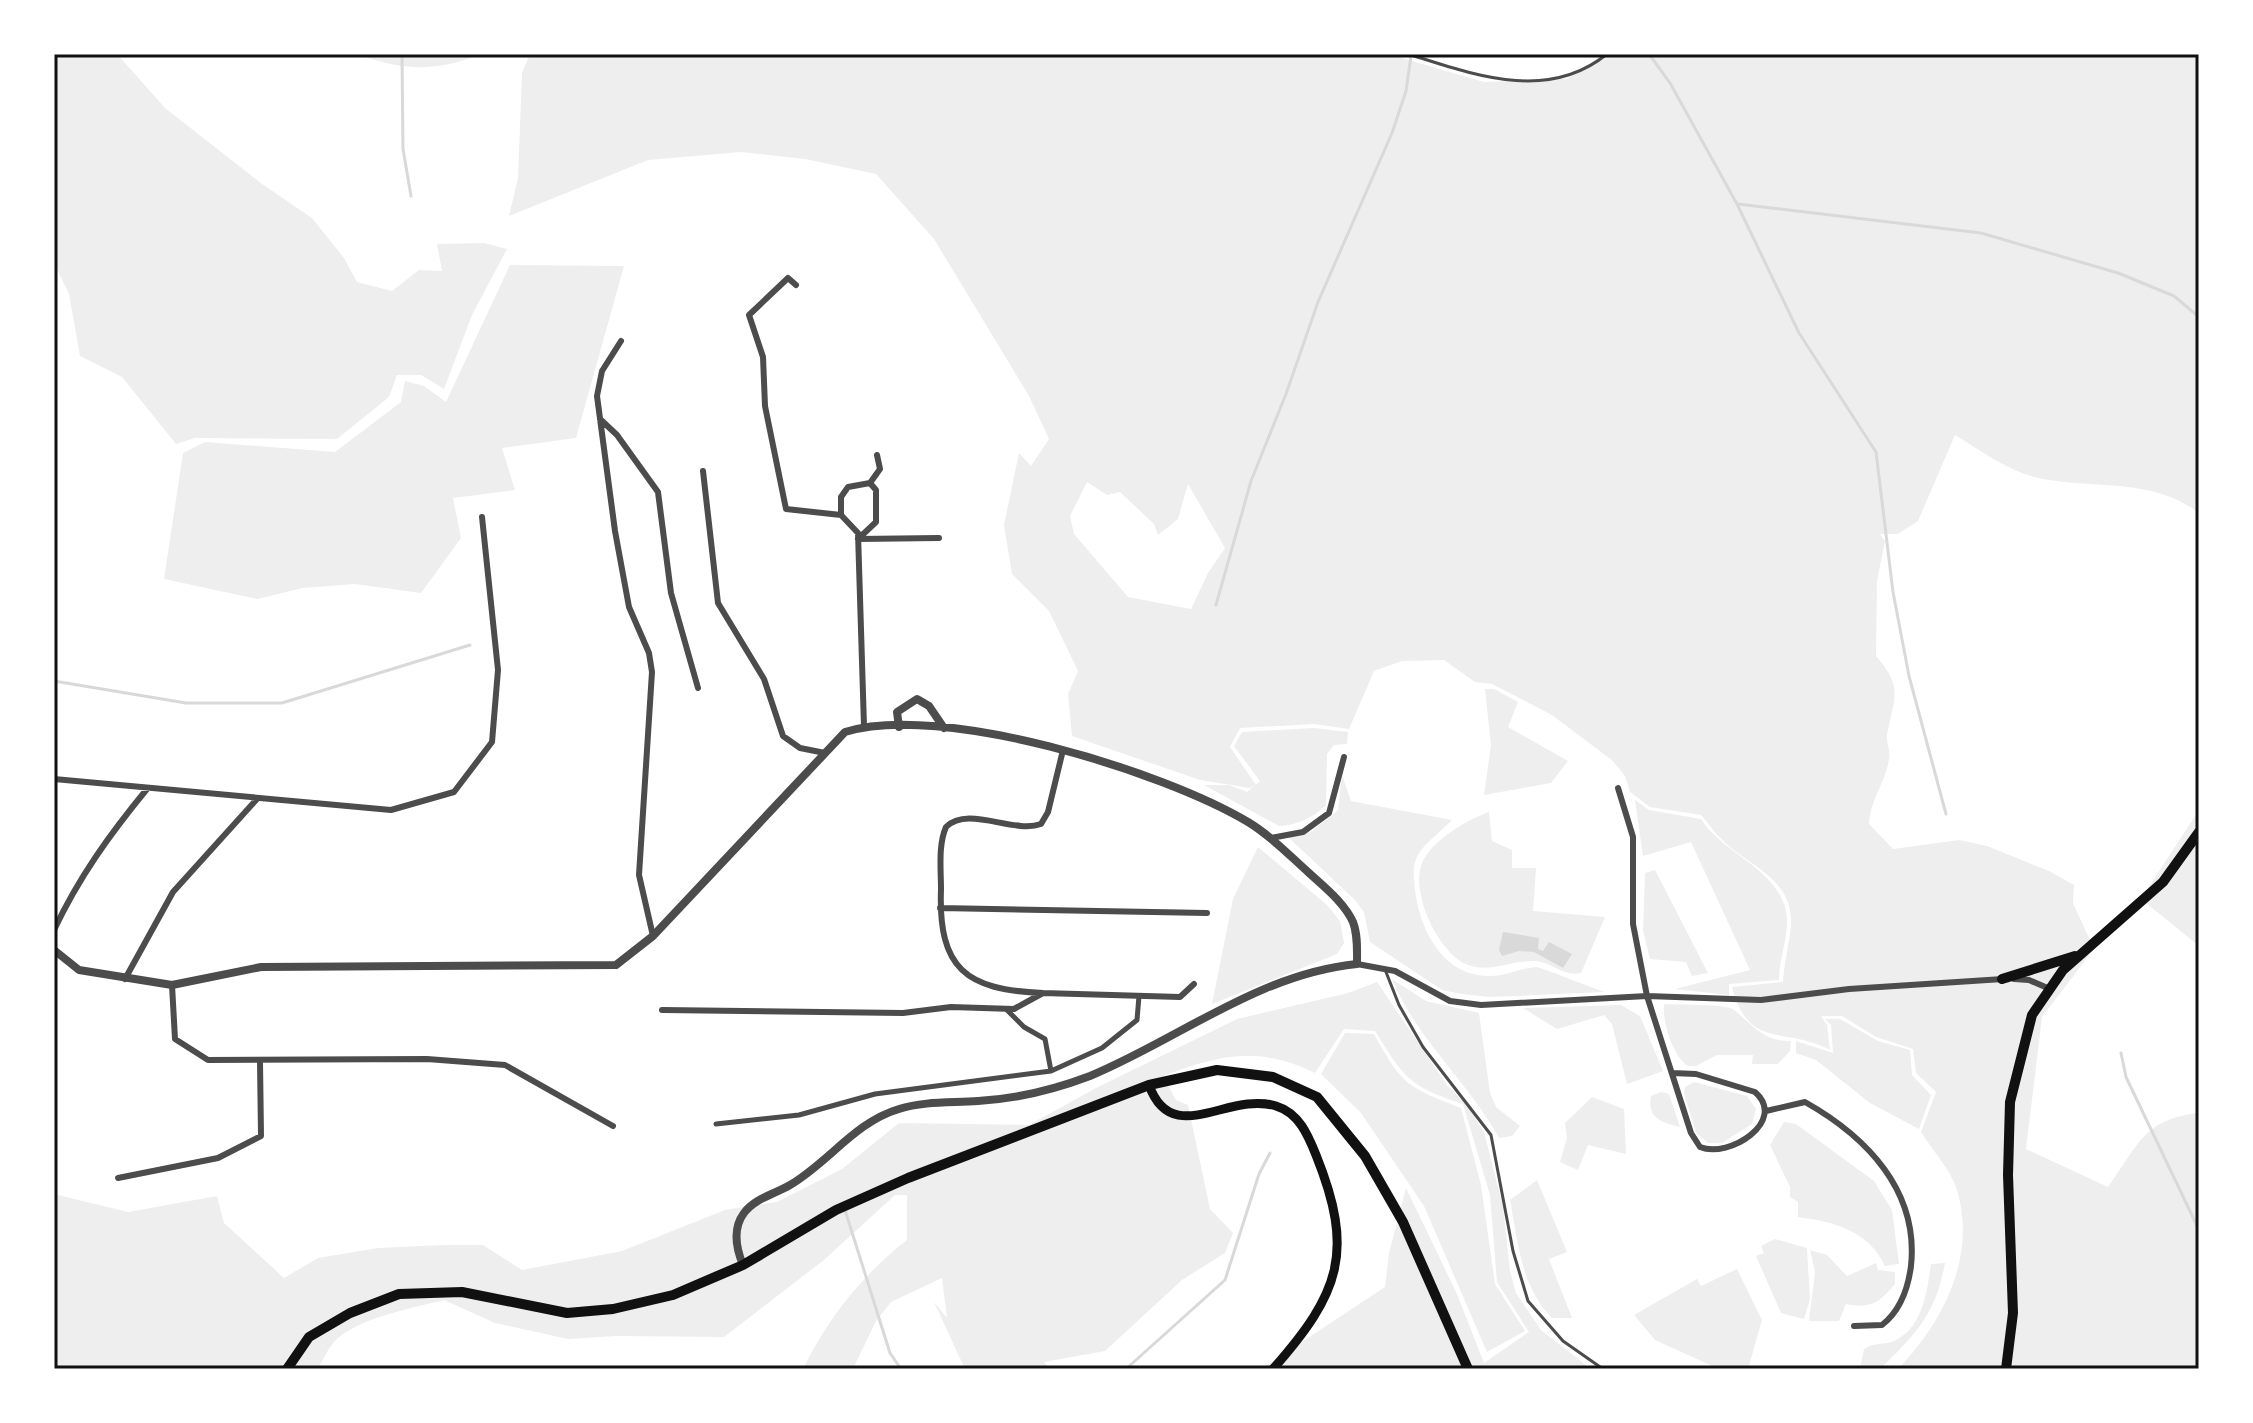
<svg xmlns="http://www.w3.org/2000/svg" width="2253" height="1423" font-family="Signika,sans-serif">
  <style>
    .green { fill: #eee; fill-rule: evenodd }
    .water { fill: #d9d9d9 }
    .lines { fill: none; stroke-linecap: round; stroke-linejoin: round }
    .stream { stroke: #d9d9d9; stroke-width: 3 }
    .service { stroke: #4c4c4c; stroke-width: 3 }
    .pedestrian { stroke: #4c4c4c; stroke-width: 5 }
    .minor { stroke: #4c4c4c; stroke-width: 6 }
    .tertiary { stroke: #4c4c4c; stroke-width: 8 }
    .secondary { stroke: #111; stroke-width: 9 }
    .primary { stroke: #111; stroke-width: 10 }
    .neatline { fill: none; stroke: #111; stroke-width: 3 }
  </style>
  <rect width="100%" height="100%" fill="#fff"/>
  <!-- green -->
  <path class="green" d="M54,54H117L165,108L262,184L312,218L344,258L357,282L392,291L419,270L442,271L437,244L484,243L507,249L472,315L444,389L421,375H397L389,397L337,439L195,438L176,444L122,377L80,356L69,294L54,263Z
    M356,54H480C435,73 401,70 356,54Z
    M530,54H1388L1484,82L1567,79L1604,54H2199V513C2153,478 2097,489 2043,479C2008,472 1985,453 1955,435L1918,521L1898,534H1880L1885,541L1877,581L1876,656C1904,688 1894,697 1887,735C1886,743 1891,751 1889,759C1886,782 1870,800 1869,824L1893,849L1959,840L1987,846L2049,871L2074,885L2073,903L2094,949L2042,1017L2026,1149L2108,1187C2138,1146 2143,1119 2199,1113V1369H1898C1943,1322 1977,1257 1957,1190C1951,1170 1932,1150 1921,1132L1936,1092L1916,1073L1913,1049L1876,1037L1842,1016H1821L1827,1025L1830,1050C1787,1026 1748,1051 1732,987L1783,982C1784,963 1789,945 1791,926C1793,882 1758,870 1730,847C1718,837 1710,826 1701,815L1650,807L1630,792L1625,776L1613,761L1552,715L1492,684L1475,682L1444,660L1402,661L1374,671L1349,729L1314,724L1240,728L1230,747L1256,785L1260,781L1234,746L1242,732L1314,728L1348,732L1347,744L1334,745L1327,754L1326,805C1313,818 1298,825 1279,826L1204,785H1229L1247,792L1255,785L1250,788L1200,780L1072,736L1068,694L1078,671L1049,611L1012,574L1004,525L1019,453L1031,466L1049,439L1029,396L934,239L876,174L805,159L741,152L648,160L509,216L518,178L522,73ZM1087,482L1107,495L1120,492L1154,524L1158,535L1178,519L1188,484L1225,548L1208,573L1191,609L1128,597L1074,534L1070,516Z
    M510,265L624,266L576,438L502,448L515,490L453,498L461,538L421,593L355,584L303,588L257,599L164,579L183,453L205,442L335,452L401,402L405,381L424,386L446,402Z
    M1485,689H1494L1518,702L1508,727L1568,761L1551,783L1484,795L1491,745Z
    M1342,775L1351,801L1452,820C1417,854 1408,852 1417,902C1424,937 1447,976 1488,976C1504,977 1520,968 1536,967C1541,967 1594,989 1605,992L1489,997L1462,994L1442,990L1370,942L1364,912L1355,900L1288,837L1311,832L1338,810Z
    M1635,800L1649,810L1701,819C1725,857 1789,872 1787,925C1786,943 1779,961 1779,980L1729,984V995L1675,989L1750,970L1691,842L1643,856Z
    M2199,810V946L2141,899Z
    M1489,812L1492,841L1512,850V868H1536L1533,911L1605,917L1581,973C1563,977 1552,962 1535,961C1512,960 1491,973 1468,965C1438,954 1407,888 1424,859C1436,838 1467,820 1489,812Z
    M1258,847L1327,905L1340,921L1344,943L1337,954L1212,1004L1233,899Z
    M1655,870L1708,973L1692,976L1686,962L1650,959L1643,931L1645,873Z
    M1392,979L1426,1001L1479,1013L1490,1093L1496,1107L1520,1126L1512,1136L1499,1138C1468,1081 1417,1040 1392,979Z
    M1377,982L1447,1085L1468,1107L1484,1132L1503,1207L1510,1271L1516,1293L1541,1330L1591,1369H1261L1385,1287L1389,1253L1406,1188L1457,1294L1484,1363L1529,1332L1497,1282L1490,1195L1463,1104C1409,1086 1405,1079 1375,1031L1344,1029L1315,1073C1257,1045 1220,1055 1163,1076L1176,1100L1188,1105L1210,1209L1233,1233L1225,1253L1182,1280L1105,1351L1044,1362L1049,1369H965L934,1302L947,1318L942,1278L891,1302L876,1321L853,1369H803C828,1318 863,1274 907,1240V1195H895L824,1260L724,1337L616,1336L568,1339L495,1323L444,1300C413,1308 356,1318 334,1342C327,1350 323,1361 317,1369H54V1194L128,1212L217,1196L224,1223L284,1278L318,1258L378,1248L445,1245H483L522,1270L622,1251L725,1210L777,1202L842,1169L899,1123L1029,1125L1096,1088L1237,1019L1348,993Z
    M1664,1004C1676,1005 1725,1004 1733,1009C1752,1024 1763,1042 1791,1041L1790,1051L1778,1064H1752L1753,1055H1717L1696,1066H1688C1673,1057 1662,1021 1664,1004Z
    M1621,1005L1640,1016L1663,1071L1627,1084L1612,1024L1604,1015L1557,1029L1523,1008Z
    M1825,1019H1840L1878,1041L1910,1050L1912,1075L1931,1095L1919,1129L1870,1103L1816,1060L1796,1053V1041L1833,1053L1831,1025Z
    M1345,1033L1374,1034C1403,1086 1406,1086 1461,1108L1481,1185L1495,1284L1525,1331L1487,1352L1424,1206L1361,1113L1321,1074Z
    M1694,1082L1747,1096L1756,1109L1752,1124L1722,1143H1708L1696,1133L1684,1093L1685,1087Z
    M1661,1092L1669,1094L1680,1127C1662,1122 1647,1119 1651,1096Z
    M1592,1097L1624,1109L1626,1154L1588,1145L1578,1170L1560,1162L1567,1138L1565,1123Z
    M1784,1122L1796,1124L1874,1181L1892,1210L1899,1264L1885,1266C1868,1230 1834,1222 1798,1217V1202L1790,1197V1187L1770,1145Z
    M1537,1180L1567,1252L1549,1259L1572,1318H1552C1521,1287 1518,1242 1510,1200Z
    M1775,1239L1807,1248L1810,1299L1804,1319L1781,1313L1756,1256L1764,1253L1761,1246Z
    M1810,1250L1827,1255L1847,1276L1876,1263L1878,1270L1895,1272V1284C1879,1303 1871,1309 1846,1304L1839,1321H1809L1815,1272Z
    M1945,1263C1936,1314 1916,1334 1880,1369H1860L1864,1349C1874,1342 1884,1345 1894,1341C1923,1328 1927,1291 1931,1264Z
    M1737,1269L1762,1320L1748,1369H1719L1655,1340L1634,1315L1697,1279L1701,1286Z"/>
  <!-- water -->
  <path class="water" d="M1503,932L1539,938L1538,949L1543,951L1549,942L1572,954L1563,968L1534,952L1519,951L1502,956L1499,950Z"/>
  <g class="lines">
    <!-- stream -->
    <path class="stream" d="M402,54L403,149L411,196
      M1649,54L1670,83L1737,204L1799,333L1876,452L1893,592L1909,676L1946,814
      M1738,204L1981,233L2118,273L2174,296L2199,317
      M1216,605L1251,481L1286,394L1318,302L1392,133L1406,91L1411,56
      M54,681L186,703H282L470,645
      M2121,1053L2126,1077L2199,1230
      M845,1210L890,1353L901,1369
      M1126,1369L1225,1280L1259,1174L1270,1153"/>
    <!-- service -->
    <path class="service" d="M1408,54C1472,74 1547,103 1607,54
      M1386,972L1399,1005L1423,1047L1491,1135L1513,1251L1528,1301L1563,1341L1603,1369"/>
    <!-- pedestrian -->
    <path class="pedestrian" d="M1006,1009L1024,1027L1045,1039L1051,1071L1102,1048L1137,1020L1139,996
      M716,1124L799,1115L875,1094L1051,1071"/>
    <!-- minor -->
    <path class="minor" d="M796,285L788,278L749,315L763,357L765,406L786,509L841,515L858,533L864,726
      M621,341L602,371L597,396L615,531L629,607L649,653L652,672L639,875L653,936
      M600,419L617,435L658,492L671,593L698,688
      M703,471L718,603L764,679L783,736L800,748L825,753
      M870,483L880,469L877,455
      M841,515V497L848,487L870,483L876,490V522L858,539
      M858,539L939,538
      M54,779L391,810L454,792L492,742L498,670L482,517
      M1618,788L1633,837V924L1647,996L1691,1133L1700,1147C1729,1159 1788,1121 1755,1092L1696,1074L1672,1073
      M1271,838L1303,832L1329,813L1344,757
      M940,908L1207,913
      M54,930C79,877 110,834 147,789
      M1357,964L1395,971L1450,1001L1481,1005L1647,996L1761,1000L1849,989L2003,979
      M125,979L173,892L257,799
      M2014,979L2029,980L2050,989
      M172,985L175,1039L208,1060L427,1059L505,1065L613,1126
      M1043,993L1180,997L1194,984
      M662,1010L903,1013L951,1007L1014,1009L1043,993C966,990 938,969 941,889C941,870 938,845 946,827C968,805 1013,834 1041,824L1048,812L1063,750
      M1766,1111L1805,1102C1867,1137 1919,1191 1911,1266C1908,1289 1900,1311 1882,1325L1854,1326
      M118,1178L218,1158L261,1136L260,1062"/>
    <!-- tertiary -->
    <path class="tertiary" d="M899,727L897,712L917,699L929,706L944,728
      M54,950L79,970L172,985L261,967L616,965L653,936L845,732C940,702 1163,771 1248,822C1270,835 1289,855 1308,872C1323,886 1344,902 1353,922C1358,935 1357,950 1357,964C1258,974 1179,1039 1090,1076C1053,1090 1016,1099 978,1101C952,1103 924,1101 899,1109C855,1122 829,1162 790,1185C775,1194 755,1198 744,1213C732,1229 736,1248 743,1265"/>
    <!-- secondary -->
    <path class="secondary" d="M1149,1085C1172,1149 1228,1091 1276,1106C1299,1113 1308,1135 1316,1155C1355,1252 1340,1293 1273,1369"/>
    <!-- primary -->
    <path class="primary" d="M2002,979L2075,956
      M287,1369L309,1337L350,1313L399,1294L462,1292L567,1313L613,1309L673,1295L743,1265L836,1210L908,1178L1149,1085L1217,1070L1273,1077L1317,1097L1365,1156L1403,1222L1468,1369
      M2006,1369L2013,1313L2008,1175L2010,1102L2032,1015L2063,970L2163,882L2199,832"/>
  </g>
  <!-- border -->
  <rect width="2253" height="1423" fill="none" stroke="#ffffff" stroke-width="112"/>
  <rect x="56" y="56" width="2141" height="1311" class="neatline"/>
</svg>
